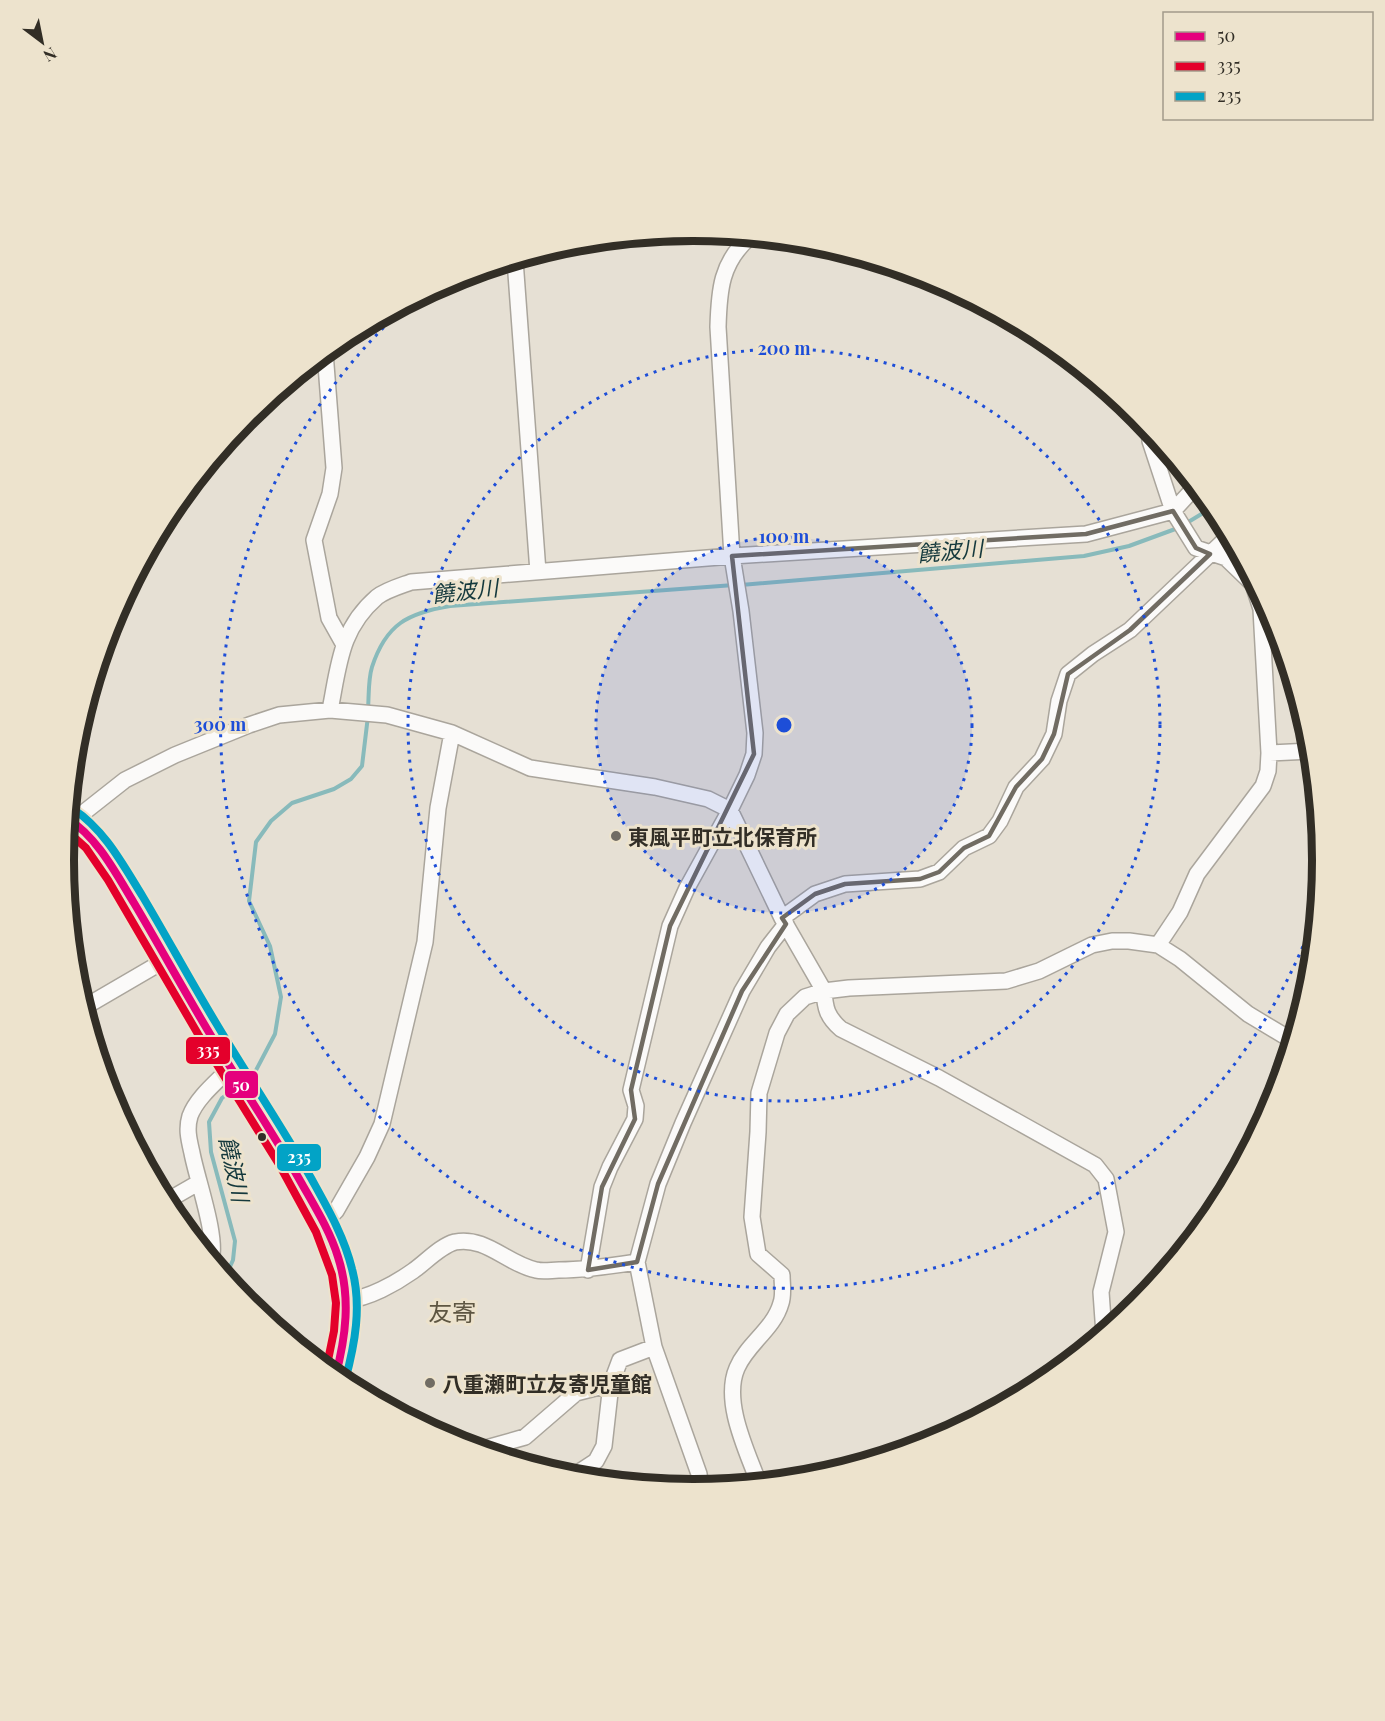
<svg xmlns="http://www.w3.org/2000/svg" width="1385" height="1721" font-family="'Playfair Display','Noto Sans JP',serif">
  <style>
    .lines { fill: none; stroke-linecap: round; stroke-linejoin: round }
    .stream { stroke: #88babb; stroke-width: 4 }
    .minor-casing { stroke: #aaa59c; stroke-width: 18 }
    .highway-casing { stroke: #c2beb9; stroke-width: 26 }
    .minor { stroke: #fbfaf9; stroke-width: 15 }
    .highway { stroke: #d5d2c7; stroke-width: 22 }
    .bus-1-casing { stroke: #ede3cd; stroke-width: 12 }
    .bus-2-casing { stroke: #ede3cd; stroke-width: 12 }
    .bus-3-casing { stroke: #ede3cd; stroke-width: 12 }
    .bus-1 { stroke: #e5007d; stroke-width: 8 }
    .bus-2 { stroke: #e4002b; stroke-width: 8 }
    .bus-3 { stroke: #02a3c6; stroke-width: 8 }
    .marked { fill: none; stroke: #716c63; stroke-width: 4.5; stroke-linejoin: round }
    .ring { fill: none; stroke: #1d4ed8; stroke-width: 3; stroke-dasharray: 3 6 }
    .poi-dot { fill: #716c63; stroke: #ede3cd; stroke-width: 2 }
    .bus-dot { fill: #322e26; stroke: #ede3cd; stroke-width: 2 }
    .labels { text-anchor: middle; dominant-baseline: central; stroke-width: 6; stroke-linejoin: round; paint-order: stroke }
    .poi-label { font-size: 21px; font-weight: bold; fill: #322e26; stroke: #ede3cd; text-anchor: start }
    .water-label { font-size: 22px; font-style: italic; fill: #15393d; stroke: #ede3cd }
    .quarter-label { font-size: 24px; fill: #5e5642; stroke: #ede3cd }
    .rim { fill: none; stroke: #322e26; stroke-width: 8 }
    .centre { fill: #1d4ed8; stroke: #ede3cd; stroke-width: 3 }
    .ring-label { font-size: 18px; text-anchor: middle; font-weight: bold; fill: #1d4ed8; stroke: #ede3cd; stroke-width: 6; stroke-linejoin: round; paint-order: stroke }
    .line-badge { stroke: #ede3cd; stroke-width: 2 }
    .badge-label { font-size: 16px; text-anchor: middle; font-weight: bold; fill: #fff }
  </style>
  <rect width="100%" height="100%" fill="#e6e0d4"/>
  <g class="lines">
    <!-- stream -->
    <path class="stream" d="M1185,524L1213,507
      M741,585L1084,556L1129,546L1178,528
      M368,709C369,696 368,680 372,667C386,624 408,613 450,606L734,585
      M247,1079L254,1074L275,1034L281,997L270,946L249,901L256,842L271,821L292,803L334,789L351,779L362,766L368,716
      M225,1278L233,1260L235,1241L211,1152L209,1122L222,1098L237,1087"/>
    <!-- minor casing -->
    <g class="minor-casing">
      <path id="minor" d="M515,260L538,572
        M325,352L334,468L330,494L314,540L329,618L343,643
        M1149,429L1150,441L1173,511L1196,548L1226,558L1253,584L1261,609L1269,753L1268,771L1263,786L1197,874L1180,912L1158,945
        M330,710C339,665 340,629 377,597C386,590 400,586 411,582L732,556L1086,534L1173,511L1196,486
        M1269,753L1311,751
        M73,821L125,780L175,755L249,725L279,715L330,710L387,715L452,733L530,768L655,787L708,799L730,810L782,918L824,991L849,988L1006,981L1039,971L1092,945L1112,941H1129L1158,945L1180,959L1248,1014L1293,1041
        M782,918L815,894L845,884L920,879L939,872L964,848L989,836L1000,821L1016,787L1042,759L1054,734L1059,701L1068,674L1093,654L1130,630L1229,536
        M83,1008L167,959
        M165,1202L198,1183
        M324,1223L336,1211L367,1157L382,1124L425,942L438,808L452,733
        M211,1261C218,1237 197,1180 192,1153C189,1140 186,1129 190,1116C197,1097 218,1081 231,1067
        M588,1270L602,1187L610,1167L635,1119L636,1106L631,1090L670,926L687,888L730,810L747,775L754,754L755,733L741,611L732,556L718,327C719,290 721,262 750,237
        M347,1300C368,1299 396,1283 413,1271C426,1262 440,1246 455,1242C486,1236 507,1264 536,1270C543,1272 552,1270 559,1270C586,1270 611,1266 637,1262
        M479,1450L525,1437L576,1393L611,1384
        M573,1478V1476L596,1461L604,1446L611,1384L620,1360L654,1347
        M757,1484L756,1476C745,1447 723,1400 737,1368C747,1344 774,1329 781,1303C784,1295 782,1284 782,1275L758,1254L752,1217L758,1132L759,1093L777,1033L787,1014L805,997L824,991C825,1008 827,1017 841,1029L939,1078L1095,1165L1106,1179L1116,1232L1101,1292L1104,1334
        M701,1489L699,1474L654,1347L637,1262L658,1184L683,1123L742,991L768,947L786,924"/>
    </g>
    <!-- highway casing -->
    <g class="highway-casing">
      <path id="highway" d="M67,818C92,831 114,871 129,895C156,939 181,985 207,1029C238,1079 271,1128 300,1180C314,1205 329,1230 338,1257C352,1298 347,1337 335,1378"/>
    </g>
    <!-- minor -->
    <use href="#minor" class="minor"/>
    <!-- highway -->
    <use href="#highway" class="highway"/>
    <!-- bus-1 casing -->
    <g class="bus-1-casing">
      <path id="bus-1" d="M67,818C98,838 115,872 134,903C159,945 182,987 207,1029C238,1081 272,1131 302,1184C315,1207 330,1231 338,1257C351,1297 346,1337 335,1378"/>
    </g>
    <!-- bus-2 casing -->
    <g class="bus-2-casing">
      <path id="bus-2" d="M66,830L86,848L108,880L198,1034L280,1166L316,1232L332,1275L336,1303L334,1331L326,1370"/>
    </g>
    <!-- bus-3 casing -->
    <g class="bus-3-casing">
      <path id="bus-3" d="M73,809C105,830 123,865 143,897C168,939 191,982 216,1023C247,1075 281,1125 311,1178C327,1207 344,1236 352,1269C362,1306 355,1344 345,1381"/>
    </g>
    <!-- bus-1 -->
    <use href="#bus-1" class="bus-1"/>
    <!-- bus-2 -->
    <use href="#bus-2" class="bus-2"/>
    <!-- bus-3 -->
    <use href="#bus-3" class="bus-3"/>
  </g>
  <!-- marked area -->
  <path class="marked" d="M1173,511L1196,548L1210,554L1130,630L1068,674L1054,734L1042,759L1016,787L989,836L964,848L939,872L920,879L845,884L815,894L782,918L786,924L742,991L658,1184L637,1262L588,1270L602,1187L635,1119L631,1090L670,926L754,754L732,556L1086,534Z"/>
  <!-- distance rings -->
  <circle cx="784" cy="725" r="188" fill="#1d4ed8" fill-opacity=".12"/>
  <g class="ring">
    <circle cx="784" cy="725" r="188"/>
    <circle cx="784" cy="725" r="376"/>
    <path d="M1316 913A564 564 0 1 1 414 299"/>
  </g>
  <!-- markers -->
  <g class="poi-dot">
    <circle cx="616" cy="836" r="6"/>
    <circle cx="430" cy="1383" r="6"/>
  </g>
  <circle class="bus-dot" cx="262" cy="1137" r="5"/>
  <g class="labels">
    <!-- poi labels -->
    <g class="poi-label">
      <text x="628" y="836">東風平町立北保育所</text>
      <text x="442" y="1383">八重瀬町立友寄児童館</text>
    </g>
    <!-- water labels -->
    <g class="water-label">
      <text transform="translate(950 550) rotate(-5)">饒波川</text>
      <text transform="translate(465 590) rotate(-6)">饒波川</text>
      <text transform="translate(235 1169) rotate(78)">饒波川</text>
    </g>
    <!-- quarter labels -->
    <g class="quarter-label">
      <text x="452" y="1311">友寄</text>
    </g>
  </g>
  <!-- crop -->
  <path d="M0 0H1385V1721H0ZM74 860a619 619 0 1 1 1238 0a619 619 0 1 1-1238 0Z" fill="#ede3cd" fill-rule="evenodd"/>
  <path class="rim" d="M74 860a619 619 0 1 1 1238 0a619 619 0 1 1-1238 0Z"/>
  <circle cx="784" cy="725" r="9" class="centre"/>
  <g class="ring-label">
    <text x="784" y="355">200 m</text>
    <text x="784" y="543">100 m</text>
    <text x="220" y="731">300 m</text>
  </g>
  <g class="line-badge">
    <rect x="185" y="1036" width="46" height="29" rx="6" fill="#e4002b"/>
    <rect x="224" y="1070" width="35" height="29" rx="6" fill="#e5007d"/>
    <rect x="276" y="1143" width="46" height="29" rx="6" fill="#02a3c6"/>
  </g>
  <g class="badge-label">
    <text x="208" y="1056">335</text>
    <text x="241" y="1091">50</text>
    <text x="299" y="1163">235</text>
  </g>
  <!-- legend -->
  <rect x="1163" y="12" width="210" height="108" fill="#ede3cd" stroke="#a29b8a" stroke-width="1.5"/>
  <rect x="1175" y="32" width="30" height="9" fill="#e5007d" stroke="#a29b8a" stroke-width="1.5"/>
  <text x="1217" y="42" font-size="18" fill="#322e26">50</text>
  <rect x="1175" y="62" width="30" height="9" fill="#e4002b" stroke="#a29b8a" stroke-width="1.5"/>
  <text x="1217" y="72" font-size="18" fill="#322e26">335</text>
  <rect x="1175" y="92" width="30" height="9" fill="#02a3c6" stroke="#a29b8a" stroke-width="1.5"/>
  <text x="1217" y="102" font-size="18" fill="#322e26">235</text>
  <!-- north arrow -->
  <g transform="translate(42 42) rotate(148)" stroke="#ede3cd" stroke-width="4.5" paint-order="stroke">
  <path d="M0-4.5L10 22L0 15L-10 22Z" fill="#322e26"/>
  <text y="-9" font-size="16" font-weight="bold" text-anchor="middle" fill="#322e26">N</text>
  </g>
</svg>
